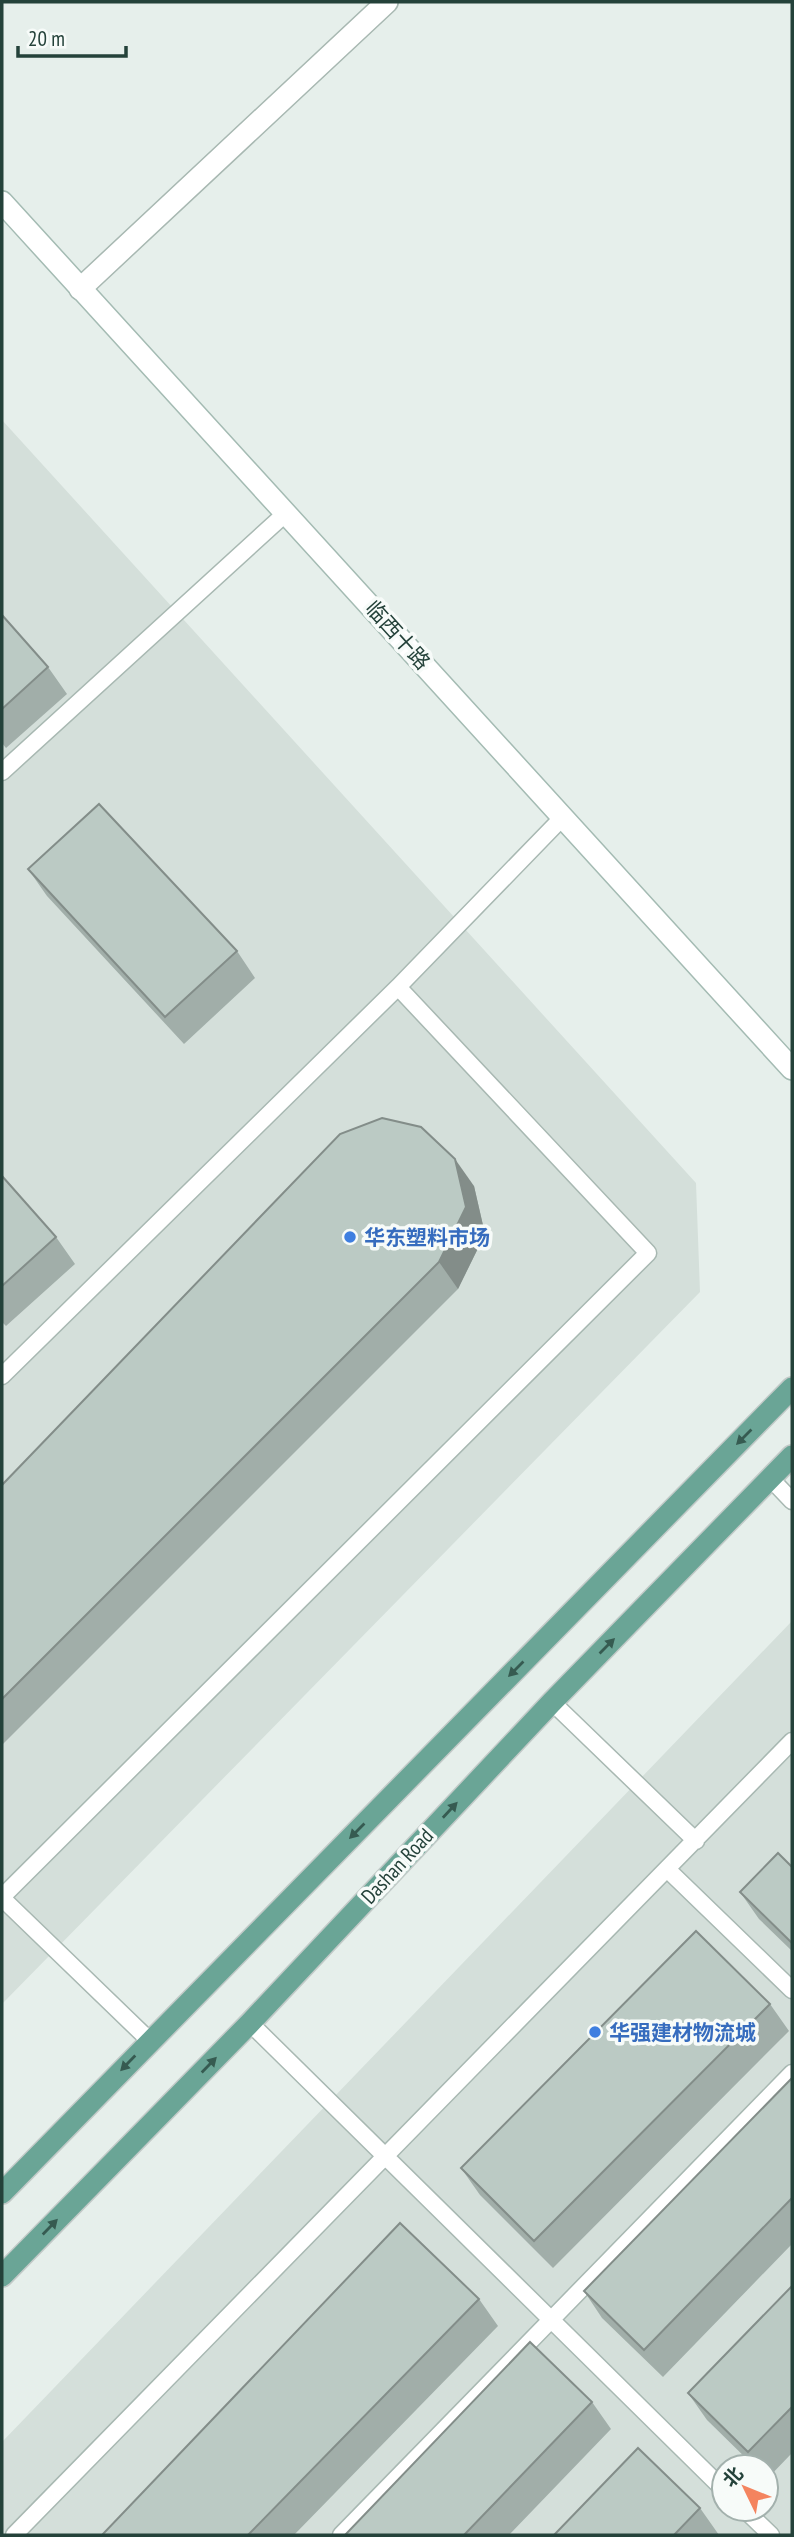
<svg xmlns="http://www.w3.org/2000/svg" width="794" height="2537" font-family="'PT Sans Narrow','Noto Sans SC',sans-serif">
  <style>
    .built { fill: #d4dfda; fill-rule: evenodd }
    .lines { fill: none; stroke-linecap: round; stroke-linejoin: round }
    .lane-casing { stroke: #a8b8b2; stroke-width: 19 }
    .street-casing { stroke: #a8b8b2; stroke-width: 24 }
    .secondary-casing { stroke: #a4bbb3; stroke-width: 24 }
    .primary-casing { stroke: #c2cac8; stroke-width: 24 }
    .lane { stroke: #fff; stroke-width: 16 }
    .street { stroke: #fff; stroke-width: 21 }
    .secondary { stroke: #fff; stroke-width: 21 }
    .primary { stroke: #6aa596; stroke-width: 21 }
    .wall { fill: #a1aea9 }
    .shaded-wall { fill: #838d89 }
    .building { fill: #bbcac4; stroke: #838d89; stroke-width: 2 }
    .oneway { fill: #365b51 }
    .shop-dot { fill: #3f7fe0; stroke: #f7fbf9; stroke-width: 2.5 }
    .labels { text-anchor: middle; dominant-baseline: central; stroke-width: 7; stroke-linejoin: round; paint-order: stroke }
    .street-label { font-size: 21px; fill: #24423a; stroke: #f7fbf9 }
    .shop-label { font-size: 21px; font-weight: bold; fill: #366cbe; stroke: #f7fbf9; text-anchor: start }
  </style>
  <rect width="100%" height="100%" fill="#e6efeb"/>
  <!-- built -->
  <path class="built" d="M2,420L696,1183L700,1292L2,2004Z
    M792,1621V2535H2V2442ZM724,2467H766V2509H724Z"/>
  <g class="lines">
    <!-- lane casing -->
    <g class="lane-casing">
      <path id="lane" d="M2,772L286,513
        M2,1376L398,987L563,817
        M771,1479L792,1501
        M552,1702L696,1841
        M668,1870L792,1990
        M2,1897L648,1253L398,987
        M2,1898L150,2041
        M250,2023L724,2490
        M744,2509L771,2535
        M14,2535L792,1741
        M341,2535L792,2073"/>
    </g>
    <!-- street casing -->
    <g class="street-casing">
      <path id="street" d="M80,289L387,2"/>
    </g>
    <!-- secondary casing -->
    <g class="secondary-casing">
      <path id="secondary" d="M2,202L792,1069"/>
    </g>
    <!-- primary casing -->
    <g class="primary-casing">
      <path id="primary" d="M2,2193L792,1388
        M2,2276L250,2023L552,1702L792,1456"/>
    </g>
    <!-- lane -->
    <use href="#lane" class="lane"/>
    <!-- street -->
    <use href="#street" class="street"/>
    <!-- secondary -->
    <use href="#secondary" class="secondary"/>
    <!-- primary -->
    <use href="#primary" class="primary"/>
  </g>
  <!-- wall -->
  <path class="wall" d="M2,615L48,667L67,694L6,748L2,743Z
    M28,869L237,951L255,978L184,1044L47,896Z
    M2,1176L56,1237L75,1264L6,1326L2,1322Z
    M474,1186L485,1234L458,1289L2,1745V1485Z
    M792,1867V1951L759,1919L740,1892Z
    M770,2004L789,2031L553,2268L480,2195L461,2168Z
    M792,2078V2244L663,2377L602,2318L584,2291Z
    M792,2286V2453L767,2479L766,2477V2467H755L707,2420L688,2393Z
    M479,2299L498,2326L294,2535H102Z
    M592,2402L611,2429L509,2535H345Z
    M700,2508L719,2535H554Z"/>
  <!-- shaded-wall -->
  <path class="shaded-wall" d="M455,1159L474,1186L485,1234L458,1289L439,1262Z"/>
  <!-- building -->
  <path class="building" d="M2,615L48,667L2,709Z
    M99,804L237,951L165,1017L28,869Z
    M382,1118L421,1127L455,1159L466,1207L439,1262L2,1699V1485L340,1134Z
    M2,1176L56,1237L2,1286Z
    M778,1853L792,1867V1943L740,1892Z
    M696,1931L770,2004L534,2241L461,2168Z
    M792,2078V2198L644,2350L584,2291Z
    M400,2223L479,2299L248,2535H102Z
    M792,2286V2407L748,2452L688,2393Z
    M530,2342L592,2402L464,2535H345Z
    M638,2448L700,2508L674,2535H554Z"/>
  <!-- one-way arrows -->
  <defs><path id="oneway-solid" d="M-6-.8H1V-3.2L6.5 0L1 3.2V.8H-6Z" transform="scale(1.75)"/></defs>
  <g class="oneway">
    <use href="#oneway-solid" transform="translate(744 1437) rotate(135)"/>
    <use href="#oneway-solid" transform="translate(607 1646) rotate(-45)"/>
    <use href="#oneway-solid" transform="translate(516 1669) rotate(135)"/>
    <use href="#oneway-solid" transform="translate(450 1810) rotate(-47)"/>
    <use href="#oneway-solid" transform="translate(357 1831) rotate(135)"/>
    <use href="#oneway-solid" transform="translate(128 2063) rotate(134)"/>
    <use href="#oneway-solid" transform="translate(209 2065) rotate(-46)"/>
    <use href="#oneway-solid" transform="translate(50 2227) rotate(-46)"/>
  </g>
  <!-- markers -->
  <g class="shop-dot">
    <circle cx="350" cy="1237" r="7"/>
    <circle cx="595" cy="2032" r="7"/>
  </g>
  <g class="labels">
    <!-- street labels -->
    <g class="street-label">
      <text transform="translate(398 635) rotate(48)">临西十路</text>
      <text transform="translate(397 1866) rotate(-47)">Dashan Road</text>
    </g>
    <!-- shop labels -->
    <g class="shop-label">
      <text x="364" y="1237">华东塑料市场</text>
      <text x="609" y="2032">华强建材物流城</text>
    </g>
  </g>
  <!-- border -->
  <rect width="794" height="2537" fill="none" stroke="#24423a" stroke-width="7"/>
  <!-- north arrow -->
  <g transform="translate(745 2488) rotate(313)"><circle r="33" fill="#f7fbf9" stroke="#a3b1ad" stroke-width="2"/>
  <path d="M0-5L12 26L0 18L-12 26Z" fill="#f4845f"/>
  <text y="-10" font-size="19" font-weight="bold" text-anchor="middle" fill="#24423a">北</text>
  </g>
  <!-- scale -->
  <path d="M18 46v10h108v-10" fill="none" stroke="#24423a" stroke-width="3.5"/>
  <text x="28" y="46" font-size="21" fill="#24423a" stroke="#f7fbf9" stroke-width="5" paint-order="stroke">20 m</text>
</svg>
